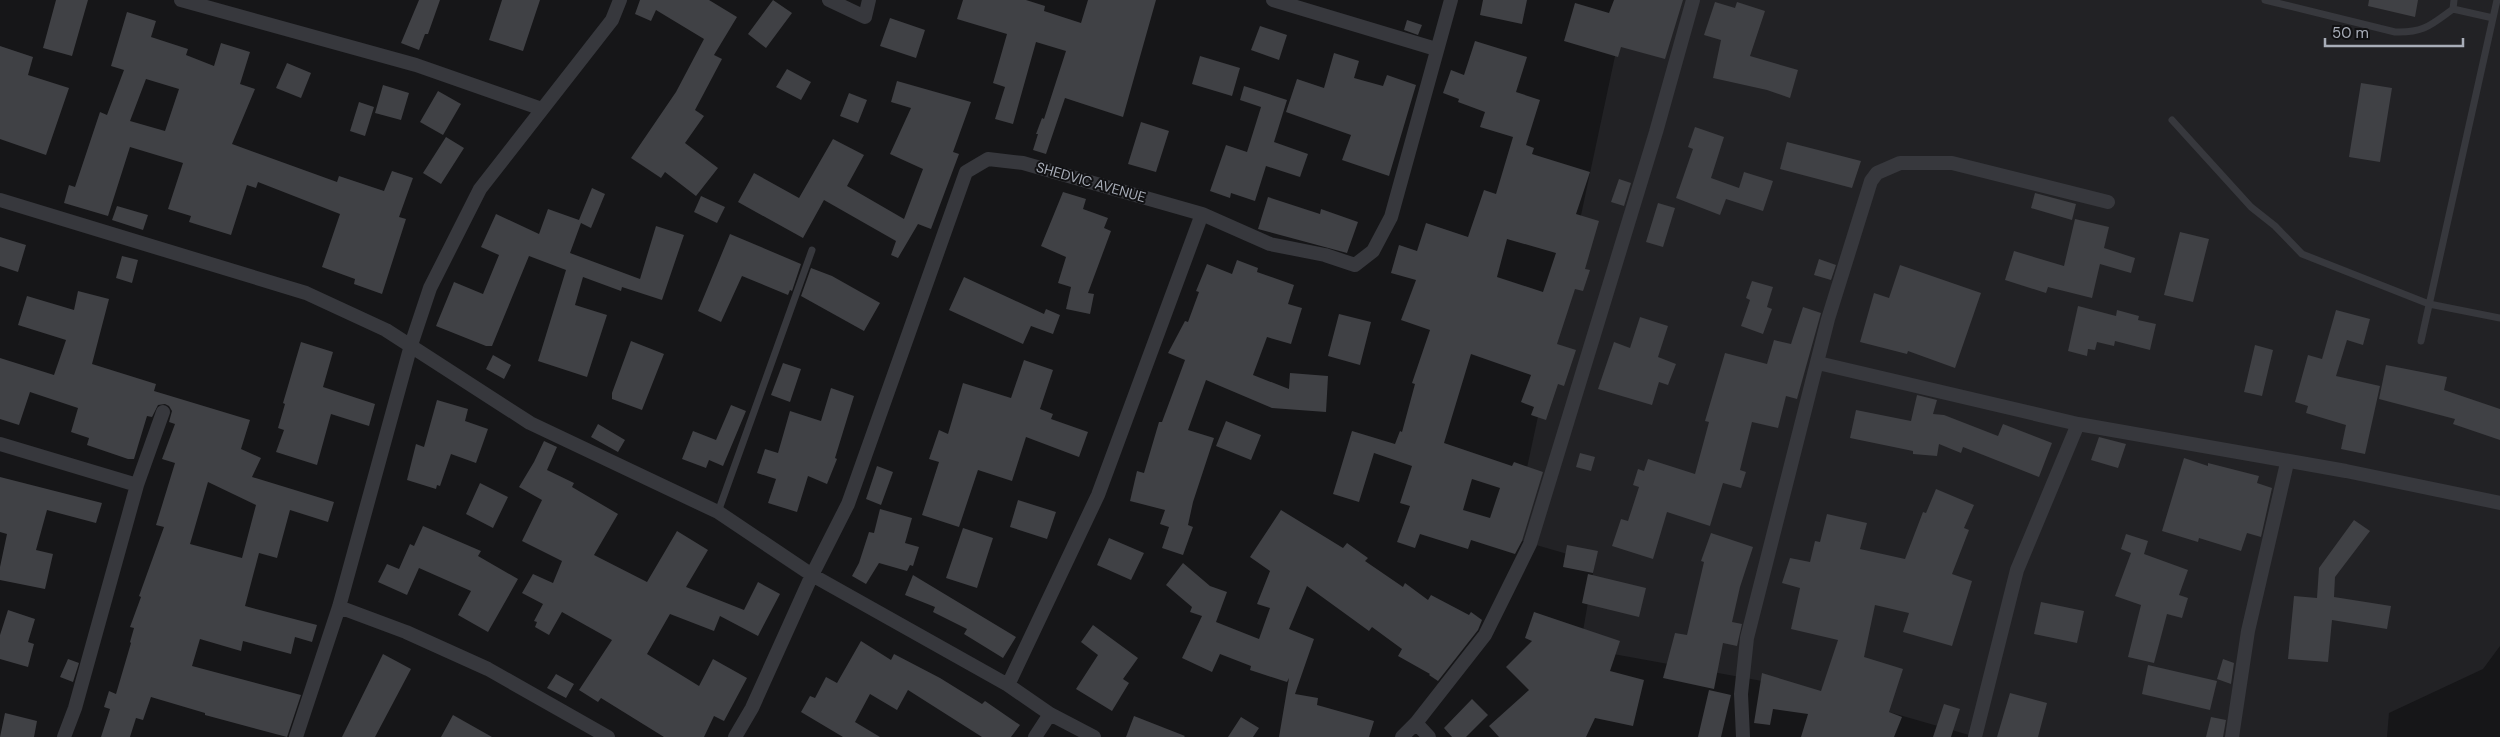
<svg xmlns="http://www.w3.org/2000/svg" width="2500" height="737" font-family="'DM Sans',sans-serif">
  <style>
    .built { fill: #222225 }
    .building { fill: #404145; fill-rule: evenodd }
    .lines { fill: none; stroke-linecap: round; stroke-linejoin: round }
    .lane { stroke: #37383d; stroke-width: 7 }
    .street { stroke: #37383d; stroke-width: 14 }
    .labels { text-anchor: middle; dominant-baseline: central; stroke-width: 4; stroke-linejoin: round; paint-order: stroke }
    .street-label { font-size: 14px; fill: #a8adb8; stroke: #111113 }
  </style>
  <rect width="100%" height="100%" fill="#161618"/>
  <!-- built -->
  <path class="built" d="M1627,0H2500V646L2483,669L2389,713L2387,737H1976L1812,690L1580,648L1595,562L1512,538Z"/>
  <!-- building -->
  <path class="building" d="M56,0H88L72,56L43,48Z
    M419,0H440L428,34H425L419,50L401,43Z
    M502,0H540L523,51L489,40Z
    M640,0H709L737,17L714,55L722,59L695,110L704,116L685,143L718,168L696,196L665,172L661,178L631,158L676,92L704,39L656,10L651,21L635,14Z
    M773,0L792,13L766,48L748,34Z
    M963,0H1026L1045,6L1044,11L1081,23L1088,0H1156L1123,117L1065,98L1046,154L1033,150L1038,134H1036L1042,118L1044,119L1066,51L1036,42L1013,124L995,119L1005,87L993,83L1007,34L957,19Z
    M1483,0H1527L1522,24L1480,15Z
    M1614,0H1683L1665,59L1621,47L1618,57L1564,41L1575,3L1609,13Z
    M2369,0H2418L2415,17L2368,6Z
    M1715,2L1735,8L1737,2L1765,11L1750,56L1798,70L1790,98L1767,90L1713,78L1721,40L1704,35Z
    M127,12L156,21L151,37L188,49L186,55L214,66L221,43L250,52L240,84L255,89L232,144L337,182L339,176L384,191L392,171L413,178L399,217L406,219L382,294L354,284L355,279L322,267L340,214L258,182L256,188L247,185L231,235L189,222L191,216L168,209L183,163L130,147L108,216L64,203L69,185L75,187L100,112L107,115L124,70L111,66ZM146,79L179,89L165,131L130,121Z
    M890,18L925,30L916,58L880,46Z
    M1407,20L1422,25L1418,35L1404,30Z
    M1260,26L1287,35L1279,60L1251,50Z
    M1475,41L1527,57L1516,92L1540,100L1526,145L1534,148L1532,154L1590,172L1576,214L1599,221L1585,269L1590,270L1583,291L1575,289L1557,344L1576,350L1564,386L1558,384L1546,420L1531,415L1534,407L1521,402L1531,375L1471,354L1444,443L1512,466L1514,462L1543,472L1522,541L1515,554L1471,540L1468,549L1420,534L1415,548L1397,542L1410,506L1400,503L1412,466L1374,453L1359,502L1333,494L1352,431L1395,444L1400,431L1402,432L1415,384L1412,383L1430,330L1401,320L1416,280L1391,273L1399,245L1417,251L1426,223L1468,237L1484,190L1496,194L1513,137L1480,127L1485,112L1458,102L1459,99L1443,93L1451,70L1464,75ZM1507,239L1556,253L1543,292L1497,277ZM1472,479L1500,488L1490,518L1463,510Z
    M0,46L33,57L28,75L69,88L46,155L0,139Z
    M1334,53L1359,61L1354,78L1383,86L1387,75L1416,85L1389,176L1342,160L1351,135L1286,112L1297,79L1324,88Z
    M1200,56L1240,68L1232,96L1192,84Z
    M287,63L311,73L301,98L276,88Z
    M787,69L811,82L801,100L776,87Z
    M897,81L971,102L953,152L959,154L931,229L918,224L898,258L891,255L896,241L824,200L803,238L738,202L754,173L799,198L833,139L864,155L847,186L904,219L923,169L890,154L911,108L891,102Z
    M2361,83L2392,88L2380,162L2349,157Z
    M383,85L409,93L401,120L375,113Z
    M1244,86L1287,100L1274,142L1308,154L1300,177L1266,166L1255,201L1231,193L1230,198L1210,191L1226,145L1247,152L1261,107L1240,100Z
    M438,91L461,104L443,135L420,122Z
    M849,93L867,100L858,123L840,116Z
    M359,102L374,107L365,136L350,131Z
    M1141,122L1169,131L1156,172L1128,164Z
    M1695,127L1724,137L1711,178L1739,188L1744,172L1773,181L1763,211L1726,199L1720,215L1676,198L1693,149L1688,147Z
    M446,137L464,148L441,184L423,173Z
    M1787,142L1861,161L1852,188L1780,169Z
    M1619,179L1631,183L1624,206L1611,202Z
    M592,188L605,194L591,228L581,223L570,253L640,279L656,226L684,235L662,300L622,287L621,291L583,277L575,305L607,315L587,377L538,361L566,270L529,256L492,346H486L436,326L454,282L483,294L499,255L481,247L496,214L539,234L548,209L579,220Z
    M1063,192L1086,199L1083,209L1108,218L1104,228L1111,231L1088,293L1094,294L1090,314L1066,309L1071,287L1058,283L1066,257L1041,246Z
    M2035,193L2076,204L2072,220L2031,208Z
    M701,196L725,207L717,223L694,212Z
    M1268,197L1320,214L1321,209L1358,222L1347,253L1258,229Z
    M1658,203L1675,208L1663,247L1646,242Z
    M117,206L148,215L143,230L112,220Z
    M2075,219L2109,227L2104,248L2135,258L2131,273L2100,264L2092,298L2048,287L2046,293L2005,280L2014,251L2064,266Z
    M2180,232L2209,239L2193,302L2164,295Z
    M730,234L801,264L792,291L790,290L788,295L742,276L721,322L698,311Z
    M0,237L26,245L18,272L0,266Z
    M122,256L138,260L132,283L116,278Z
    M1819,259L1836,265L1831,280L1814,275Z
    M1237,260L1258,268L1257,272L1294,285L1288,304L1302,308L1291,344L1267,337L1253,375L1289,389L1290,373L1328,376L1326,412L1272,408L1206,380L1188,430L1214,438L1193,502L1188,525L1193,527L1183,555L1162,548L1169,527L1160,524L1165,510L1130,501L1137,471L1144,473L1159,422H1162L1185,360L1168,353L1185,321L1188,322L1199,292L1196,291L1207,264L1232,274Z
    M1900,265L1981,293L1955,368L1908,351L1907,354L1860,342L1874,293L1889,298Z
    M811,268L832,276L880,303L864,331L801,296Z
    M964,277L1044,314L1046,309L1060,315L1053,334L1031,326L1023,344L949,310Z
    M1752,281L1773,287L1767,307L1772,309L1763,334L1741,326L1750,300L1746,298Z
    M78,291L109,299L92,364L156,384L154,391L250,420L241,449L261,458L252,477L334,502L328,522L290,510L277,558L259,553L245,606L317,625L312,642L295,637L291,654L243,641L241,651L200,639L192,666L301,695L287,737L205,715V713L151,697L143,720L136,718L130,737H101L110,709L104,707L109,691L116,694L131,643L130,642L134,628L130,627L141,597L139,596L164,527L156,525L175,463L162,459L175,424L169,422L172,411L169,406L165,404L158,405L152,417L147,416L134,459H128L87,445L89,438L71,432L78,408L30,392L19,425L0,419V358L54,375L66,340L18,325L27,296L74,310ZM208,482L256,505L242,558L190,544Z
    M2078,306L2116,316L2117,310L2139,316L2138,320L2156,324L2150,350L2115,341L2114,346L2097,342L2095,350L2088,349L2087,356L2068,351Z
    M1803,307L1821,313L1797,399L1786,396L1778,428L1752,422L1740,470L1746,472L1741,488L1723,483L1710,526L1667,512L1653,559L1612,546L1621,519L1628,521L1639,487L1633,485L1638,469L1644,471L1648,459L1695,474L1709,422L1705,421L1725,353L1767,364L1774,340L1791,344Z
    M2336,310L2370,319L2363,345L2347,340L2336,376L2380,386L2365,454L2341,449L2346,425L2306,413L2308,406L2295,402L2308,355L2322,359Z
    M1339,314L1371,322L1360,365L1328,356Z
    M1640,317L1668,326L1658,357L1676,364L1668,385L1659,382L1652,405L1598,389L1614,342L1630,348Z
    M631,341L664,354L642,410L612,399V393Z
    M301,342L333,352L323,387L375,404L369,426L331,414L317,465L276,452L284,430L278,428L285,404L283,403Z
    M2255,345L2273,350L2262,396L2244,392Z
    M493,355L511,365L504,379L486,369Z
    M1024,360L1053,370L1040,409L1053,414L1051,419L1088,432L1079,457L1026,437L1012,481L978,470L959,527L922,515L939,462L929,459L939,430L948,434L963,383L1011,398Z
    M783,363L801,369L790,402L771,395Z
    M2386,365L2447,377L2444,390L2500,409V440L2453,424L2455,419L2379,399Z
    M831,388L854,396L835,458L837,459L827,484L808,476L797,512L768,503L776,479L757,473L765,449L778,453L790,411L821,421Z
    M1917,395L1937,400L1933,414L1944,415L1998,436L2003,424L2052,443L2039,477L1963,447L1961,453L1939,444L1937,456L1913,454V451L1850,438L1856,410L1911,421Z
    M437,400L468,409L465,421L488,429L476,463L451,454L440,486L437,485L436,489L407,480L416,444L424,447Z
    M731,405L746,411L723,466L709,460L706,468L682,459L693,431L716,440Z
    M1226,421L1261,435L1251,460L1216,446Z
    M598,424L625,440L618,452L591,437Z
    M2099,437L2126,444L2118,468L2091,460Z
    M544,441L557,447L547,470L574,483L572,487L618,514L594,555L647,582L677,531L708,550L686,587L744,610L758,582L780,594L758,636L720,616L714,631L670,614L647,654L699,686L713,659L747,678L724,721L714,716L704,737H664L601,698L598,702L579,690L612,640L562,612L549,635L535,627L537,622L534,621L543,604L522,593L533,574L553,583L562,561L522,541L542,500L519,487L534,462Z
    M1580,453L1595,457L1591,471L1576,467Z
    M2184,458L2208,466V463L2259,476L2257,483L2272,488L2261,537L2247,533L2241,551L2199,538L2198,542L2162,531Z
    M877,466L893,472L881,505L866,499Z
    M0,477L102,503L96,523L47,510L36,550L53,554L45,589L0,580V567L7,534L0,532Z
    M480,483L508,497L493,528L466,514Z
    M1936,489L1974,505L1964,528L1969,530L1952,574L1972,581L1952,646L1903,632L1909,613L1875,605L1864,657L1903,669L1889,712L1902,717L1894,737H1801L1808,714L1773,709L1770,725L1754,723L1762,673L1821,691L1838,640L1791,629L1800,588L1782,583L1790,558L1810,562L1815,541L1820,542L1827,514L1867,523L1860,549L1905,559L1923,512L1926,513Z
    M1018,500L1056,512L1047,539L1010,527Z
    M880,509L912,518L905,543L919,547L913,566L910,565L907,571L879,563L866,584L852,576L859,563L869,532L874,533Z
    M1281,510L1343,548L1347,543L1368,558L1365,561L1403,587L1405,583L1428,600L1431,595L1469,615L1471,612L1482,620L1478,630L1438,681L1429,675L1430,674L1398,656L1402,649L1372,627L1369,631L1307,586L1289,629L1314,639L1295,694L1318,698L1317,705L1374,721L1369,737H1279L1289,678L1287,682L1250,670L1251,666L1220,654L1212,672L1182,658L1202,616L1190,612L1192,607L1166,585L1183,563L1210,586L1227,592L1216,622L1259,639L1270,608L1257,604L1270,571L1250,557Z
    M2354,520L2370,531L2335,577L2334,597L2391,606L2387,629L2332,620L2328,662L2288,659L2294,596L2317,598L2319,568Z
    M423,526L481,551L478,556L518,579L488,632L458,615L471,591L419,568L407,595L378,582L387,564L399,569L410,544L414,546Z
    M963,528L993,538L977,588L946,578Z
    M1711,533L1753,547L1740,587L1732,622L1742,624L1737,646L1723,643L1714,689L1663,678L1675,633L1687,635L1704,562L1701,561Z
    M2126,534L2148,541L2144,554L2188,570L2179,595L2188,598L2182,618L2167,614L2154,663L2128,657L2141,605L2115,596L2131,553L2121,549Z
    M1109,538L1144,553L1131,580L1097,565Z
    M1567,545L1598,551L1593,573L1563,567Z
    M1588,574L1646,588L1639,617L1582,603Z
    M913,575L1016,637L1003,658L964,634L967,629L933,612L935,607L905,595Z
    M2041,602L2084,611L2077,643L2034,634Z
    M8,610L35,619L28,642L34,644L28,667L0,659V635Z
    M1534,612L1620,641L1610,671L1644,680L1633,726L1595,718L1586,737H1499L1489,726L1529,690L1506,667L1532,641L1525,638Z
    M1093,625L1138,658L1123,679L1129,683L1112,711L1076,689L1098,655L1081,642Z
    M861,641L891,660L894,654L940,678L982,704L985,701L1020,725L1011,737H982L908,690L897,710L870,694L855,722L880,737H843L801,712L810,696L815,698L826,677L837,683Z
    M383,654L411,669L375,737H342Z
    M68,659L79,663L73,682L60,677Z
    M2223,659L2234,663L2231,684L2217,679Z
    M2148,665L2217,681L2210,710L2142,694Z
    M556,674L574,684L566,698L547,688Z
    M1709,690L1731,695L1721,737H1698Z
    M2010,693L2047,703L2038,737H1997Z
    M1472,699L1488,715L1466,737H1452L1444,728Z
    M1944,704L1960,709L1951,737H1933Z
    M5,713L37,721L34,737H0Z
    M453,715L492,737H441Z
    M1134,716L1185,736L1184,737H1126Z
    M1241,717L1259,728L1253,737H1228Z
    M2211,717L2226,720L2223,737H2206Z"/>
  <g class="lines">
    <!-- lane -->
    <path class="lane" d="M2265,0L2395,32C2424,33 2431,25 2453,9
      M2454,0L2453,9L2493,18
      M2172,120L2251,207L2275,226L2302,254L2429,304L2500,318
      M2421,341L2497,0
      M718,512L812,250"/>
    <!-- street -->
    <path class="street" d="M181,0L416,65L542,109
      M829,0L865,17L869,0
      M1273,0L1436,49
      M0,200L306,293L386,330L530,423L718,512L812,575L1008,685L1050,714L1094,737
      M1818,363L2078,424L2346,471L2500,503
      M0,444L137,485L75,708L64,737
      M137,485L163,412
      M339,607L406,632L488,669L608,737
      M1008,685L1098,495L1202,214
      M1416,723L1429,737
      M296,737L339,607L411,345L430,288L480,189L612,20L620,0
      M735,737L752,708L812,575L848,504L966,172L988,159L1023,163L1202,214L1270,244L1325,255L1355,265L1373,251L1391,217L1451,0
      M1035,737L1050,714
      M1402,737L1416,723L1485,635L1530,544L1656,132L1693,0
      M1743,737L1741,694L1747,638L1828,319L1871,181L1877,173L1900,163H1952L2108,202
      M1975,737L2017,570L2078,424
      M2232,737L2248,631L2287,463"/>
  </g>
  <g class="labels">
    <!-- street labels -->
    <g class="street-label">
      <text transform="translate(1091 182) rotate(16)">SHEDVIC AVENUE</text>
    </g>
  </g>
  <!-- scale -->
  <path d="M2325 38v8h138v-8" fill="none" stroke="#a8adb8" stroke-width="2.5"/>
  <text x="2332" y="38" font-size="15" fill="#a8adb8" stroke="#111113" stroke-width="4" paint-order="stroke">50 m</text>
</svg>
